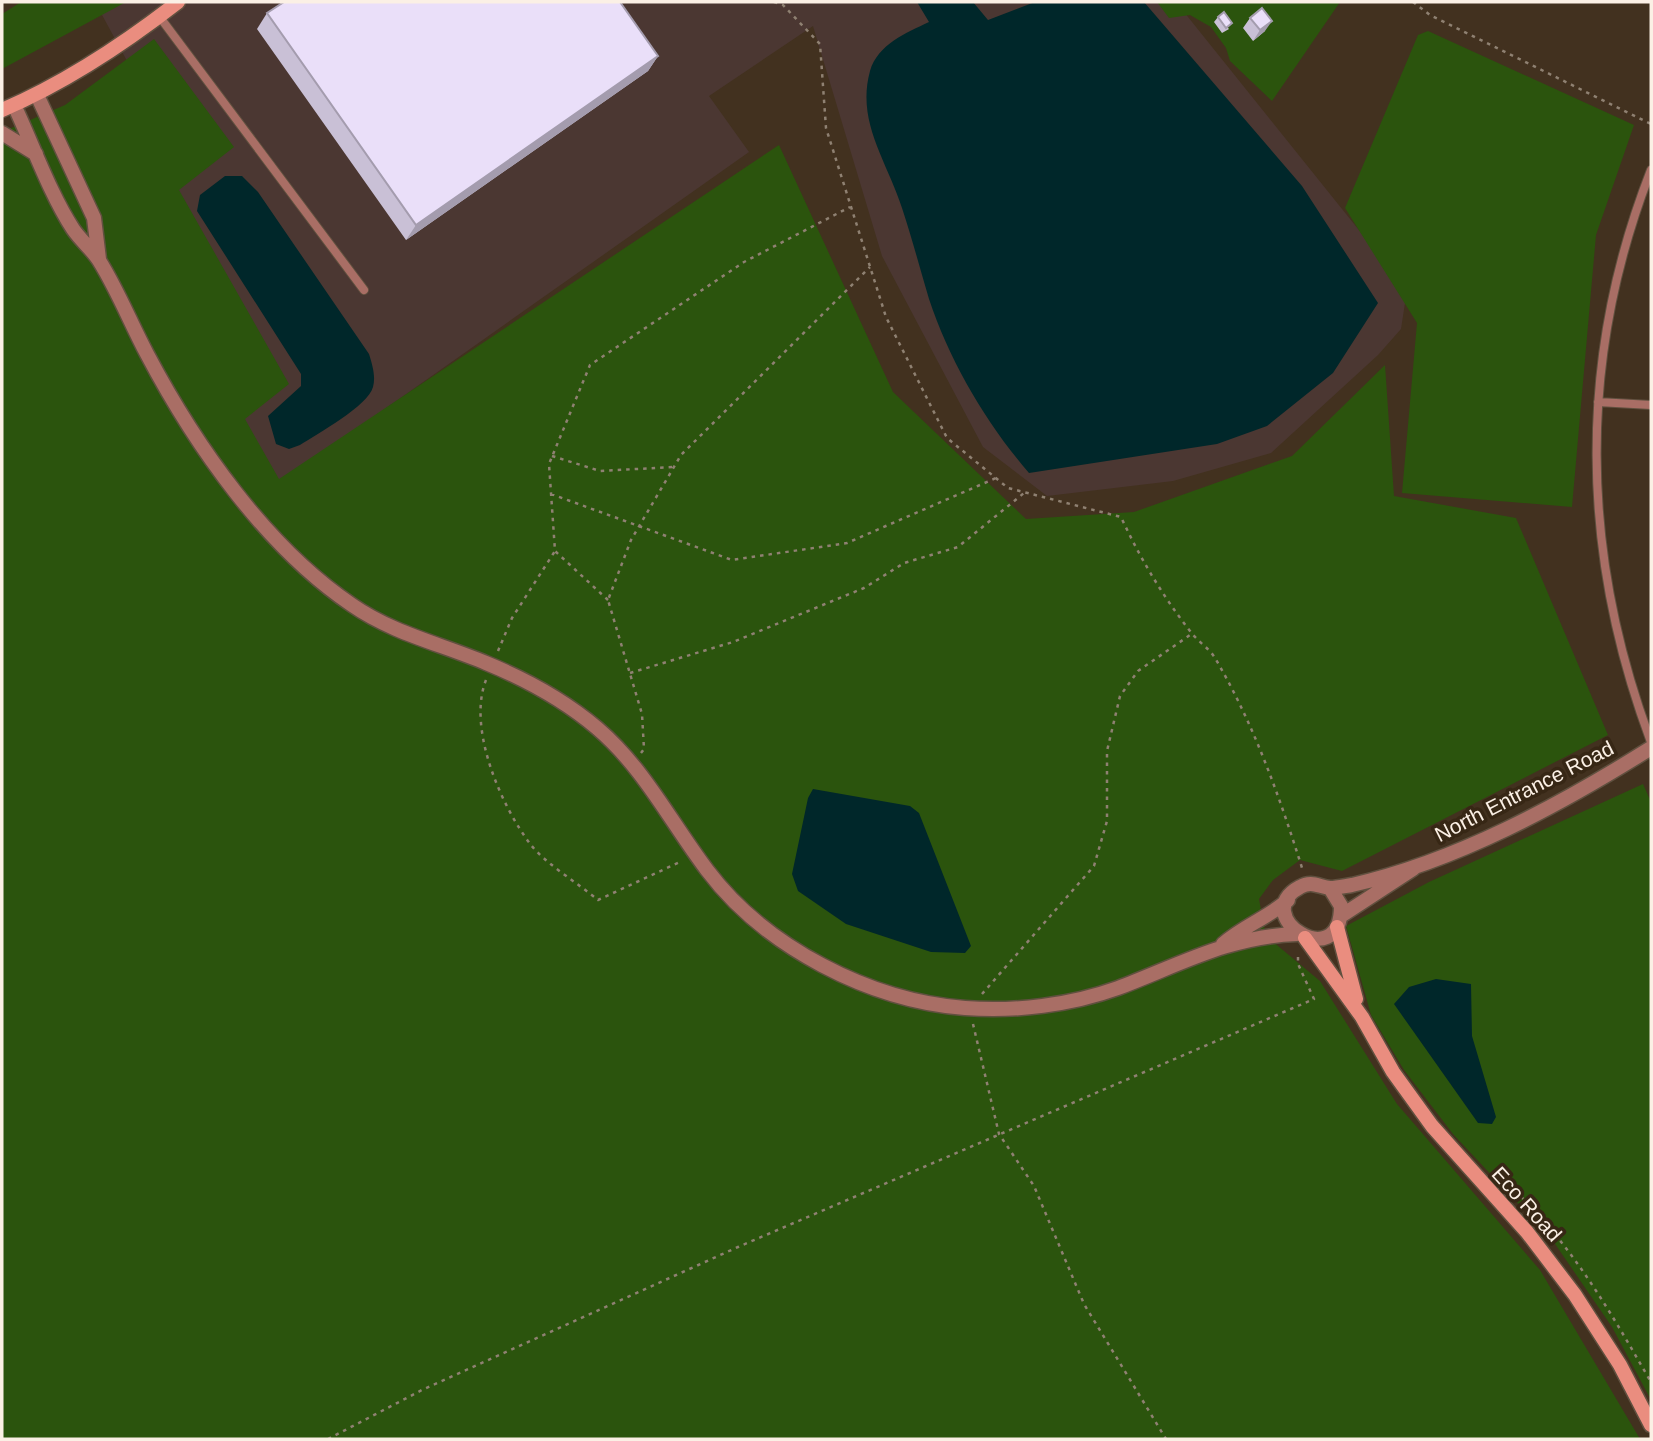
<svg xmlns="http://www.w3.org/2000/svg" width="1653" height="1441" font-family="Arial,sans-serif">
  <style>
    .industrial { fill: #4b3732 }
    .green { fill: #2b540d }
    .water { fill: #00272a }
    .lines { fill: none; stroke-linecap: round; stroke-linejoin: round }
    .lane-casing { stroke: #60503f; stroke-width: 10 }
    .street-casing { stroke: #60503f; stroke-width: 17 }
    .secondary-casing { stroke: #60503f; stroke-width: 17 }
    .path { stroke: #8f8172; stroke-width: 2.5; stroke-dasharray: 3.5 5; stroke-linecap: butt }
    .lane { stroke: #a96e65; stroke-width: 8 }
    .street { stroke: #a96e65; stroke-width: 14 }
    .secondary { stroke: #ea8d7f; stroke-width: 14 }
    .wall { fill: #c9c0d6 }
    .shaded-wall { fill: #a49cae }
    .building { fill: #eadff9; stroke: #a49cae; stroke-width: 2 }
    .labels { text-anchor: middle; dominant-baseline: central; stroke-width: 7; stroke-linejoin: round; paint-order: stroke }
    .street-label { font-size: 21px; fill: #fbf0e5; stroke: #372715 }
  </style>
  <rect width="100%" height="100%" fill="#42311f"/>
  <!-- industrial -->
  <path class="industrial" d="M95,2H1176L1407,290L1401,329L1378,355L1271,453L1173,481L1047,496L983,447L882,256L813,26L709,96L749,152L263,495L133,72Z"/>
  <!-- green -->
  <path class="green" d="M21,2H126L2,69V14Z
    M1157,2H1340L1272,101L1230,61L1226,48L1211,27L1190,15L1169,18Z
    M1428,31L1634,125L1596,235L1572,507L1402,493L1417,323L1345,208L1418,35Z
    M154,39L234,147L179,190L289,384L245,419L279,479L779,145L893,392L1026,519L1134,512L1292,456L1385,365L1394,496L1516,518L1608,735L1342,871L1300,860L1273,880L1259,899L1266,936L1320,981L1397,1104L1540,1270L1640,1439H2V132L65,105Z
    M1643,784L1651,802V1400L1612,1327L1553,1241L1453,1134L1404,1070L1371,1015L1346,926L1429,882Z"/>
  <!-- water -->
  <path class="water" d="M917,2H973L988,20L1035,2H1144L1302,186L1378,303L1333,373L1267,426L1217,444L1029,473C986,423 950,362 929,299C920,269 912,238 902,208C887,161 856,122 870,71C878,44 906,33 929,22Z
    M225,176H242L258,192L369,354C372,364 376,376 373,387C368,406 317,434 300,445L289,449L276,444L268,416L301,386V374L197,211L200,195Z
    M813,789L910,806L919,813L971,946L965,953L931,952L846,924L798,891L792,874L808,798Z
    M1436,979L1471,984L1472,1036L1496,1117L1492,1124L1478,1123L1394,1004L1409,987Z"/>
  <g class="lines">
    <!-- lane casing -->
    <g class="lane-casing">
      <path id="lane" d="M159,16L364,290
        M1651,170C1577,359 1580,552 1651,742
        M1598,402L1651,405"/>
    </g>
    <!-- street casing -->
    <g class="street-casing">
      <path id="street" d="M37,95L94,218L99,259
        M14,105C32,143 50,194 73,229C81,241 93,250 100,262C118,291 131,324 147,354C195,445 266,547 352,605C392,633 441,644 486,663C525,679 564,700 597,728C644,768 670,821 707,870C765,947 870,1001 965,1008C1015,1012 1071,1005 1118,988C1179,965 1230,936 1297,934
        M2,133L36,154
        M1330,888L1341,906C1341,977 1247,915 1300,887C1312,880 1319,887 1330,888C1337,888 1345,886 1352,885C1457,861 1560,805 1651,748
        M1341,916L1413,869
        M1223,944C1243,926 1268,918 1288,900"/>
    </g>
    <!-- secondary casing -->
    <g class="secondary-casing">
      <path id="secondary" d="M2,110C65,83 124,44 178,2
        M1337,927L1356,999
        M1305,938L1362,1017L1393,1072L1432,1126L1527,1232L1575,1295L1620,1365L1651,1425"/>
    </g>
    <!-- path -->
    <path class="path" d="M774,2L783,5L820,44L826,128L886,317L947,438L1008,488L1121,517C1140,558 1162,595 1190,631C1197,641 1209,648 1215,658C1254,724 1280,798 1303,871
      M1413,2L1430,15L1651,124
      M552,456L600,471L673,467
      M551,494L732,560L847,543L996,478
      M608,600L555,551L549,464L590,365L744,262L850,207
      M498,651L512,618L555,551
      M630,673L733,642L864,588L904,563L958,547L1024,493
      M486,680C467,728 501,806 531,845C546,864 579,884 598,900L682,861
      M641,753L644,749L642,714L608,600L631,540L681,455L870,267
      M982,994L1094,866L1107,821V751L1120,696L1138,671L1190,635
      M973,1024L999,1134L1034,1186L1084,1304L1166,1439
      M1496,1173C1567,1236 1604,1301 1651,1382
      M328,1439L422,1390L738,1247L1314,999L1298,964V955"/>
    <!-- lane -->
    <use href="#lane" class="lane"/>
    <!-- street -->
    <use href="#street" class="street"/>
    <!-- secondary -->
    <use href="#secondary" class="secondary"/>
  </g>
  <!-- wall -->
  <path class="wall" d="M267,13L658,56L648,71L406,240L257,29Z
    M1218,17L1229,29L1222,33L1214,22Z
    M1250,18L1265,31L1253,41L1243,28Z"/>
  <!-- shaded-wall -->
  <path class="shaded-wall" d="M1272,21L1265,31L1253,41L1260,30Z
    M658,56L648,71L406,240L416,225Z"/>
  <!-- building -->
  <path class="building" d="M284,2H620L658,56L416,225L267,13Z
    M1262,8L1272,21L1260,30L1250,18Z
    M1224,12L1232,23L1226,28L1218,17Z"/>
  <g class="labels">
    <!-- street labels -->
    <g class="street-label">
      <text transform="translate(1524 791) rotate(-27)">North Entrance Road</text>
      <text transform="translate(1527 1204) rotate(48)">Eco Road</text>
    </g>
  </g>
  <!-- border -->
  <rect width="1653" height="1441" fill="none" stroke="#fbf0e5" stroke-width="7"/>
</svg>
